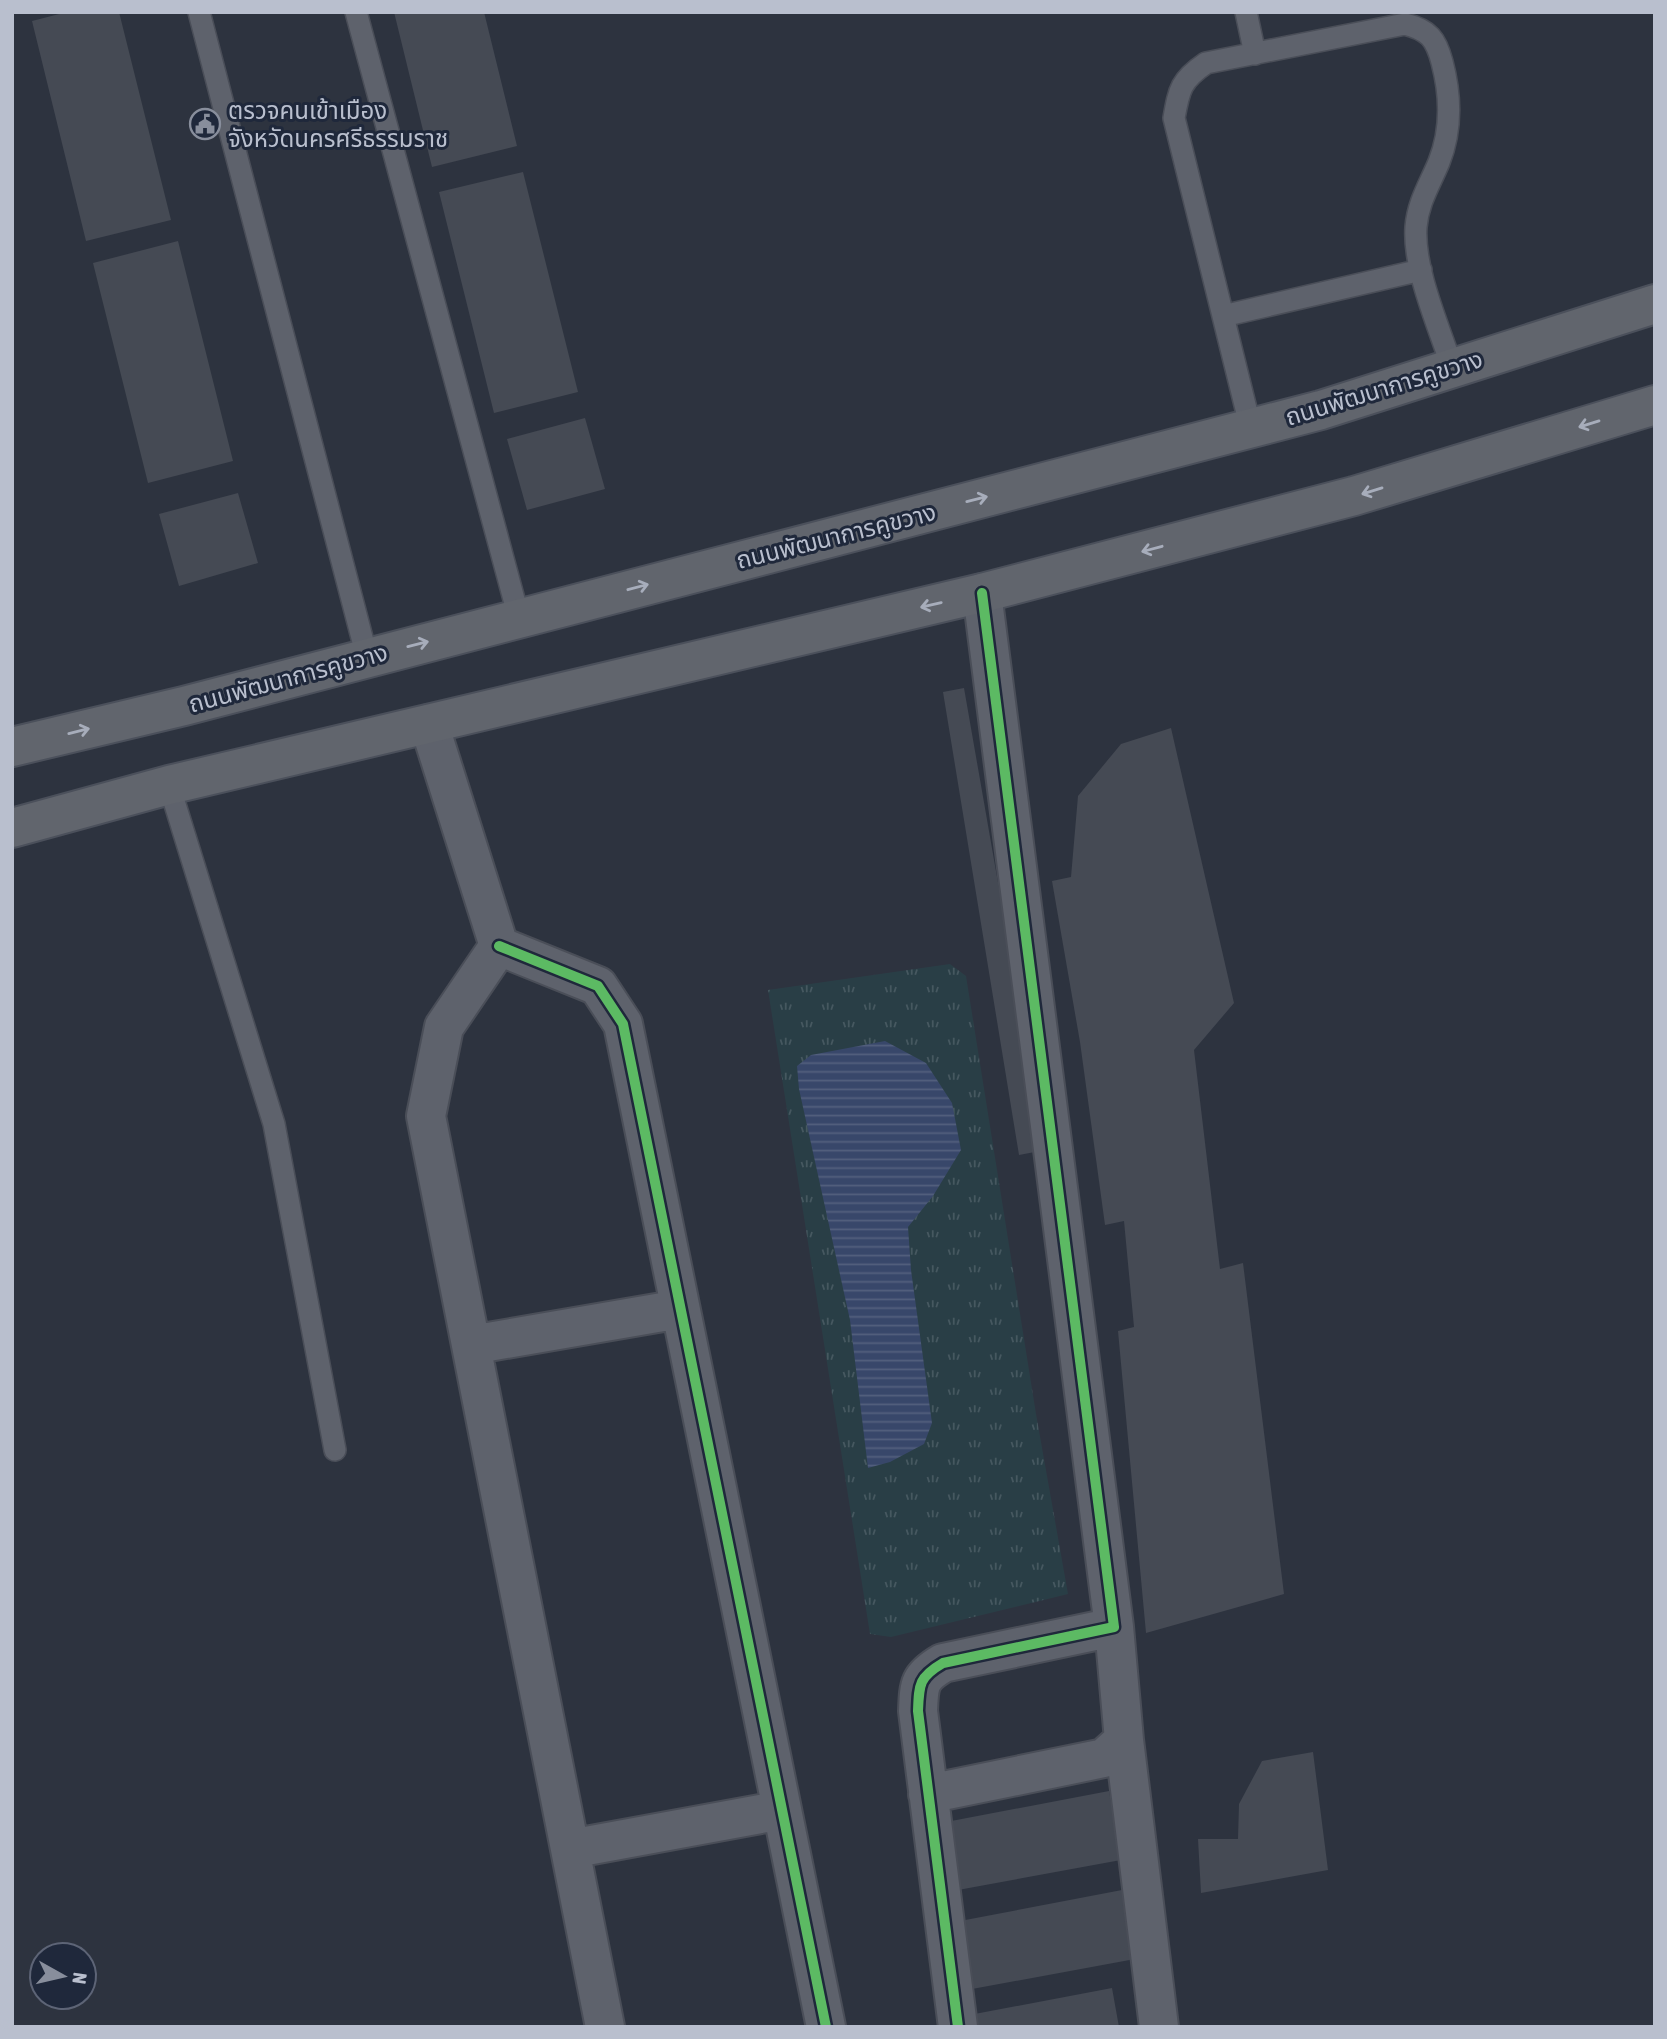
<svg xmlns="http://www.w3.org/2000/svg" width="1667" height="2039" font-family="'Asap Condensed','Noto Sans Thai',sans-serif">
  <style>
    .park { fill: url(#park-tufts) }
    .water { fill: url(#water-rules) }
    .building { fill: #454a54 }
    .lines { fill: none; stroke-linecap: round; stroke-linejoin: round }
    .lane-casing { stroke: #4a4e58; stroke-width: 24 }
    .street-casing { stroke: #4a4e58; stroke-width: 42 }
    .primary-casing { stroke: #4b505b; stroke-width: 42 }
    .lane { stroke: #5e626c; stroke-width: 21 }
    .street { stroke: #5e626c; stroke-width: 38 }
    .primary { stroke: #61656d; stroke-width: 38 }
    .cycleway-casing { stroke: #1f283b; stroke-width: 15 }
    .cycleway { stroke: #5cba63; stroke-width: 10 }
    .oneway { stroke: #a7adbb }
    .labels { text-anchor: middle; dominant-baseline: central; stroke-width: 6; stroke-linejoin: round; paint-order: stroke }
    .poi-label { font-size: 24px; fill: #b9bfce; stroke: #1f283b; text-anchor: start }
    .street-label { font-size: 24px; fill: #b9bfce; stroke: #1f283b }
  </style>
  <defs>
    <pattern id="park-tufts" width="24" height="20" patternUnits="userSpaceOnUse" patternTransform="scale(1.75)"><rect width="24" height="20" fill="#293e46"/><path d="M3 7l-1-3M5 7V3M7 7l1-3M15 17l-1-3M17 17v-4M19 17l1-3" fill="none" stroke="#465860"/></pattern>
    <pattern id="water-rules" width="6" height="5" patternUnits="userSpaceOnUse" patternTransform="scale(1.75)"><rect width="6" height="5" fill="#38476a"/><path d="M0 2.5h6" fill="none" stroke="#53607e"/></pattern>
  </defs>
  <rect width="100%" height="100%" fill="#2d333f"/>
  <!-- park -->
  <path class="park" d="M950,964L966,976L1036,1414L1068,1594L891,1637L870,1634L768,990Z"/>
  <!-- water -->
  <path class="water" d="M885,1041L926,1063L952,1103L961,1150L933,1196L908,1227L911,1270L932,1423L924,1444L890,1462L868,1468L850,1320L799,1089L797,1066L811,1055Z"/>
  <!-- building -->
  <path class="building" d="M67,12H119L171,220L86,241L32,21Z
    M394,12H484L517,146L432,167Z
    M523,172L578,392L494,413L439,192Z
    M178,241L233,461L148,483L93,263Z
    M585,418L605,489L527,510L507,439Z
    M238,493L258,563L179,586L159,514Z
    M964,688L1022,1020L1040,1151L1019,1155L943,692Z
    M1171,728L1234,1003L1194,1050L1220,1269L1243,1263L1284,1594L1146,1633L1118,1331L1134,1327L1124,1221L1105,1225L1080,1042L1052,881L1071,877L1078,796L1121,744Z
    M1313,1752L1328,1870L1201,1893L1198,1839H1238L1239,1804L1262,1761Z
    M1109,1791L1121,1860L958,1890L946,1822Z
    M1122,1890L1135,1959L972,1989L960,1921Z
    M1112,1988L1119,2027H966L964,2016Z"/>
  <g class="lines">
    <!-- lane casing -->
    <g class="lane-casing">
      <path id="lane" d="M199,12L367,657
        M356,12L519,618
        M1246,12L1255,54
        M1223,316L1421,270
        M1251,429L1174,118C1179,89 1181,80 1206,63L1405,24C1429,30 1436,39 1442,62C1451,96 1452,129 1439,162C1430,184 1418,202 1416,227C1413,269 1439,327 1452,367
        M169,785L274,1124L335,1450"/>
    </g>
    <!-- street casing -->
    <g class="street-casing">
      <path id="street" d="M429,724L499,946
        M499,946L598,986L623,1024L826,2027
        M499,946L444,1027L426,1116L605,2027
        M471,1345L680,1309
        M1124,1740L1159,2027
        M928,1794L1104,1758L1124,1740L1114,1627
        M570,1849L782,1810
        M958,2027L918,1711C919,1684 919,1677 943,1663L1114,1627L982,593"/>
    </g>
    <!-- primary casing -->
    <g class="primary-casing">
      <path id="primary" d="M12,747L184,706L1321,410L1655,304
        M12,828L169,785L982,593L1354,496L1655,405"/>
    </g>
    <!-- lane -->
    <use href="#lane" class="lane"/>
    <!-- street -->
    <use href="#street" class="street"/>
    <!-- primary -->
    <use href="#primary" class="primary"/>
    <!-- cycleway casing -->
    <g class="cycleway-casing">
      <path id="cycleway" d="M499,946L598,986L623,1024L826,2027
        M958,2027L918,1711C919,1684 919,1677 943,1663L1114,1627L982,593"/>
    </g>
    <!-- cycleway -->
    <use href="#cycleway" class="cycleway"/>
  </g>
  <!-- one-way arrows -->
  <defs><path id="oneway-shaft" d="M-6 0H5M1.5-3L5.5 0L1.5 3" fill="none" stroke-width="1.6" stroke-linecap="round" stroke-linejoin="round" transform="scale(1.75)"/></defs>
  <g class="oneway">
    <use href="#oneway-shaft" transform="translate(1589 424) rotate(163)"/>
    <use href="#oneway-shaft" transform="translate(1372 491) rotate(163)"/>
    <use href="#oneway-shaft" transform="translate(977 499) rotate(-14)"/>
    <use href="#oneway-shaft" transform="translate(1152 549) rotate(165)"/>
    <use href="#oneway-shaft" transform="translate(638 587) rotate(-15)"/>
    <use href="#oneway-shaft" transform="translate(931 605) rotate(167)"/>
    <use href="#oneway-shaft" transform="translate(418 644) rotate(-14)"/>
    <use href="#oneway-shaft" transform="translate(79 731) rotate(-14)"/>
  </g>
  <!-- icons -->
  <defs>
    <g id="civic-ring" transform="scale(1.575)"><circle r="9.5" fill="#1f283b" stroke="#888e9c" stroke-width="1.5"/><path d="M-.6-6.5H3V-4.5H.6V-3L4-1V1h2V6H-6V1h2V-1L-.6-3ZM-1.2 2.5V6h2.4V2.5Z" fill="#888e9c"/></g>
  </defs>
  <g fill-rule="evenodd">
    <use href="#civic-ring" x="205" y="124"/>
  </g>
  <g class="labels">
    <!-- poi labels -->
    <g class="poi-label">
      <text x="228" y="110">ตรวจคนเข้าเมือง<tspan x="228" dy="28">จังหวัดนครศรีธรรมราช</tspan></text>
    </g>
    <!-- street labels -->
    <g class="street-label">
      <text transform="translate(1384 388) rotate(-17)">ถนนพัฒนาการคูขวาง</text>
      <text transform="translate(836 536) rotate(-14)">ถนนพัฒนาการคูขวาง</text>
      <text transform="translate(288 678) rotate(-15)">ถนนพัฒนาการคูขวาง</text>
    </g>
  </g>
  <!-- border -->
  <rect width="1667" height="2039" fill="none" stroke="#b9bfce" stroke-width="28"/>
  <!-- north arrow -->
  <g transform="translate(63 1976) rotate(98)"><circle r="33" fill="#1f283b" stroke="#5d6476" stroke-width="2"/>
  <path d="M0-5L12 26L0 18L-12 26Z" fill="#888e9c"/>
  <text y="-10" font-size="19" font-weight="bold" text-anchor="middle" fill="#b9bfce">N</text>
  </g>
</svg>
